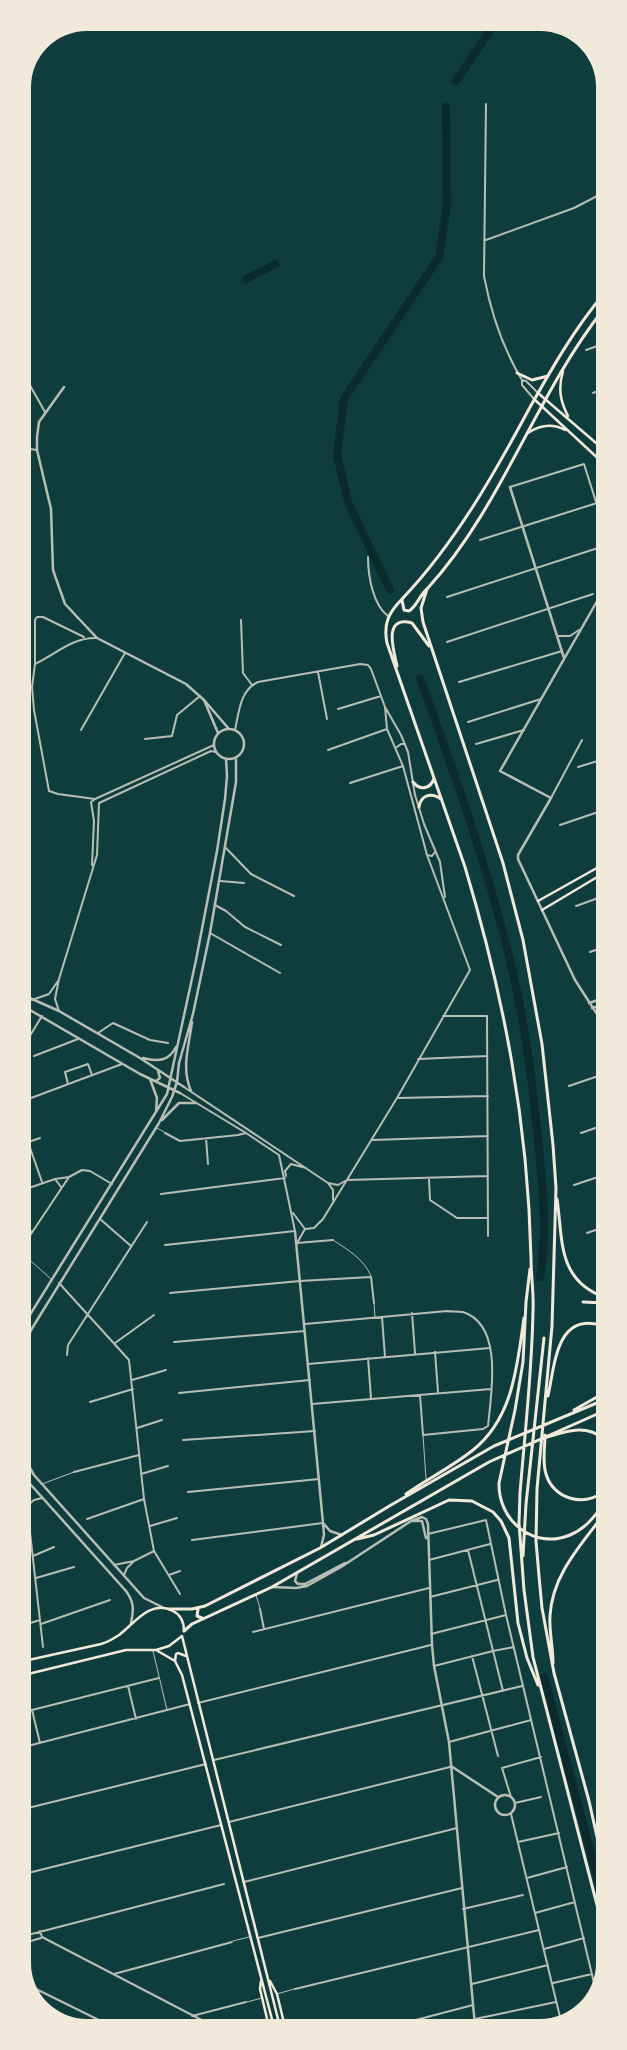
<svg xmlns="http://www.w3.org/2000/svg" width="627" height="2050" font-family="Mulish,sans-serif">
  <style>
    .water { fill: #0a2a2b }
    .lines { fill: none; stroke-linecap: round; stroke-linejoin: round }
    .river { stroke: #0a2a2b; stroke-width: 8 }
    .pedestrian { stroke: #b8beb3; stroke-width: 1 }
    .minor { stroke: #b8beb3; stroke-width: 2 }
    .tertiary { stroke: #b8beb3; stroke-width: 2.5 }
    .secondary { stroke: #f1e9da; stroke-width: 2.5 }
    .primary { stroke: #f1e9da; stroke-width: 3 }
    .trunk { stroke: #f1e9da; stroke-width: 3 }
  </style>
  <rect width="100%" height="100%" fill="#0f3d3e"/>
  <!-- water -->
  <path class="water" d="M277,259L280,266L245,284L242,277Z"/>
  <g class="lines">
    <!-- river -->
    <path class="river" d="M456,81L495,23
      M390,590L348,502L337,455L344,399L439,257L447,205L446,107
      M420,678C455,775 490,873 513,973C525,1025 532,1078 537,1130C542,1178 548,1230 540,1277
      M544,1677L604,1902"/>
    <!-- pedestrian -->
    <path class="pedestrian" d="M157,1128L164,1132
      M333,1240C348,1250 364,1259 371,1276
      M23,1254L51,1279
      M374,1304L375,1317
      M423,1435L426,1479
      M42,1484L74,1472
      M256,1595L260,1608
      M153,1651L167,1710
      M233,1941L249,1937
      M277,1994L294,1989
      M247,2002L262,1998"/>
    <!-- minor -->
    <path class="minor" d="M486,104L484,276C491,313 502,347 522,380V385L534,399
      M486,240L574,208L603,193
      M586,350L603,344
      M23,373L45,412
      M522,380L526,381L537,392
      M593,393L603,389
      M23,448L37,450
      M510,487L584,464L603,524
      M480,540L597,503
      M368,557C368,576 373,605 388,616
      M447,597L604,546
      M241,620L243,673L252,685
      M558,636H570L579,630
      M447,642L593,594
      M35,664V620L37,617H43L84,637
      M318,672L327,719
      M459,682L562,651
      M338,709L381,696
      M468,722L541,699
      M81,730L125,653
      M235,730C239,712 240,690 258,682L360,664L368,665L371,669L385,707L401,735L408,752L415,795L424,824L440,862L445,897
      M145,739L172,736L177,715L200,696
      M476,744L524,730
      M397,747L401,744H405
      M328,750L387,729
      M578,767L604,759
      M350,783L403,766
      M551,798L582,740
      M95,799L58,794L49,791L34,710L32,687L35,664C56,654 73,637 97,638
      M560,825L604,810
      M225,847L251,874L294,896
      M427,855L432,856L435,852
      M92,865L94,821L91,802L95,799L214,745
      M220,881L244,883
      M215,905L226,911L245,927L281,945
      M576,906L604,896
      M210,933L280,973
      M590,952L604,947
      M32,1000L49,994L58,981
      M59,1011L55,999L59,979L97,855L99,803L211,751L216,752
      M443,1016H487L488,1236
      M98,1033L113,1023L150,1040L168,1043
      M23,1047L42,1016
      M34,1056L78,1039
      M418,1059L487,1056
      M599,1076L604,1091
      M68,1084L65,1072L88,1064L92,1075
      M569,1086L604,1074
      M184,1087L328,1183L333,1190V1200
      M398,1098L488,1096
      M23,1101L122,1064
      M165,1133L180,1141L238,1135L246,1133
      M581,1133L604,1125
      M206,1138L208,1164
      M373,1140L488,1136
      M28,1142L42,1182
      M23,1144L40,1138
      M286,1176L285,1171L291,1164L306,1168
      M55,1179L61,1187
      M429,1179L430,1200L457,1218H488
      M347,1180L488,1176
      M328,1183L338,1185L345,1181
      M574,1185L604,1175
      M23,1190L55,1179L69,1177L82,1170L90,1171L112,1184
      M161,1194L285,1178
      M293,1213L305,1229
      M100,1219L131,1246
      M305,1229L314,1228L323,1219L397,1098L470,970L427,855L403,766L387,729L385,707
      M305,1229L297,1243L333,1240
      M587,1233L604,1227
      M23,1235L33,1231
      M165,1245L295,1231L279,1155L246,1133L180,1093
      M23,1246L69,1177
      M59,1283L129,1360L144,1499L154,1551L180,1594
      M170,1293L300,1281L371,1277L374,1303
      M412,1313L415,1353
      M382,1317L385,1357
      M305,1324L447,1311C452,1312 458,1311 463,1312C504,1325 491,1394 488,1426L483,1429L423,1435L420,1395
      M174,1342L305,1331
      M115,1343L154,1315
      M435,1352L438,1392
      M67,1355L68,1345L147,1222
      M368,1358L371,1398
      M308,1364L490,1348
      M132,1380L166,1370
      M179,1393L310,1380
      M90,1402L133,1389
      M312,1404L491,1389
      M137,1428L162,1420
      M183,1440L315,1431
      M74,1472L139,1455
      M141,1474L168,1466
      M23,1479L26,1478L27,1506L43,1647
      M188,1492L319,1479
      M27,1506L34,1500L42,1498
      M87,1519L144,1499
      M150,1526L177,1518
      M428,1534L486,1520L506,1615L595,1987
      M24,1536L30,1532
      M192,1540L323,1523
      M468,1550L503,1691
      M33,1556L54,1547
      M429,1560L490,1544
      M114,1565L134,1561L154,1551
      M124,1575L127,1568L134,1561
      M169,1575L180,1571
      M36,1578L74,1567
      M430,1597L497,1580
      M260,1609L264,1629
      M41,1624L110,1600
      M24,1625L40,1620
      M253,1632L429,1588
      M431,1634L506,1615
      M472,1656L498,1756
      M434,1666L493,1651L514,1647
      M128,1686L136,1719
      M198,1703L431,1645
      M32,1710L40,1743
      M24,1712L159,1678
      M449,1742L531,1720
      M24,1747L190,1704
      M214,1760L522,1686
      M511,1797L502,1768L541,1757
      M515,1803L541,1797
      M24,1809L206,1764
      M511,1814L561,2021
      M229,1822L450,1767
      M518,1842L559,1833
      M24,1874L221,1825
      M527,1878L567,1867
      M244,1882L457,1828
      M463,1909L523,1895
      M535,1913L575,1902
      M40,1931L42,1937L215,2027
      M24,1936L224,1884
      M258,1938L462,1888
      M24,1943L41,1938
      M544,1949L584,1938
      M114,1974L232,1942
      M553,1983L592,1974
      M472,1984L548,1965
      M32,1987L113,2027
      M295,1989L539,1930
      M192,2016L246,2002
      M475,2019L556,2002
      M560,2019L568,2017
      M389,2027L473,2005"/>
    <!-- tertiary -->
    <path class="tertiary" d="M64,387L39,422L37,437V450L51,509L53,570L65,604L97,638L186,684L204,700
      M510,487L564,658
      M604,589L500,771L551,798L518,855V859L575,980L604,1025
      M214 744a15 15 0 1 1 30 0a15 15 0 1 1-30 0Z
      M218,733L204,700L229,729
      M23,995L59,1011L140,1058L184,1087
      M589,1003L604,998
      M23,1006L140,1074L180,1093
      M592,1008L604,1005
      M143,1058C158,1062 169,1061 176,1047
      M150,1079L157,1098L156,1112
      M156,1081L160,1078L158,1071
      M191,1091C181,1068 189,1046 192,1022
      M162,1120L179,1103H196
      M295,1231L323,1523L324,1535L321,1547
      M23,1326L167,1094L196,960L217,851L225,799L227,776L226,759
      M23,1387L27,1340L31,1330L159,1123L172,1097L177,1082L179,1063L193,1014L210,933L236,782V757
      M23,1456L34,1475L144,1598L162,1607
      M23,1476L126,1591C134,1602 134,1609 131,1623
      M413,1521H422L426,1538
      M324,1524L330,1531L342,1535
      M297,1573L295,1581L298,1584H305L345,1563
      M272,1587L296,1588L307,1586L341,1567L411,1521L422,1517L426,1519L428,1524L432,1645L434,1666L449,1742L475,2026
      M451,1766L498,1797
      M495 1805a10 10 0 1 1 20 0a10 10 0 1 1-20 0Z"/>
    <!-- secondary -->
    <path class="secondary" d="M563,371C558,388 560,401 568,416
      M538,393L603,449
      M535,400L603,463
      M528,433C540,425 552,423 565,430
      M538,901L604,864
      M542,910L604,873
      M182,1636L280,2027
      M156,1650L175,1661L182,1675L274,2027
      M24,1661L101,1644C108,1642 113,1639 119,1635C134,1624 150,1599 173,1611C181,1615 184,1622 184,1631
      M175,1661L176,1654L178,1653L186,1656
      M24,1675L126,1650H156L169,1646L182,1636
      M261,1981L260,1989L269,2027
      M270,1981L277,1994L285,2027"/>
    <!-- primary -->
    <path class="primary" d="M517,373L532,380L548,376
      M427,589C502,507 535,396 603,310
      M403,598C455,543 493,476 529,409C551,370 574,329 603,295"/>
    <!-- trunk -->
    <path class="trunk" d="M427,589L421,608L423,622L503,863L523,940L542,1044L553,1145L556,1188L552,1326L537,1489L536,1541L539,1576L542,1608L554,1673L589,1801L604,1868
      M403,598C389,612 383,623 387,643L465,867C504,997 528,1122 531,1258C531,1276 534,1294 533,1311C532,1372 525,1432 520,1493L519,1523L524,1590L533,1657L604,1932
      M402,600L404,610L409,611C417,606 419,596 427,589
      M397,666C394,651 382,615 412,623L429,646
      M413,782C420,791 431,789 434,778
      M419,807C421,795 431,792 441,799
      M557,1199C563,1239 557,1280 604,1297
      M526,1302L523,1362L515,1410L499,1483C498,1521 534,1550 570,1535C585,1529 594,1517 604,1504
      M526,1302L530,1269
      M583,1302L604,1303
      M548,1396C555,1365 556,1310 604,1326
      M574,1410L604,1393
      M545,1435C545,1448 542,1462 546,1474C553,1499 585,1508 604,1491
      M544,1438C565,1432 585,1423 604,1439
      M406,1494C427,1479 452,1467 473,1450C513,1418 517,1367 524,1318
      M357,1539L374,1535L449,1500L472,1501L493,1512L501,1521L509,1538L518,1623L527,1658L538,1685
      M523,1556L526,1504L544,1338
      M169,1609H192L205,1606L320,1548L391,1505L494,1446L604,1400
      M198,1609L197,1616L202,1618
      M184,1631L192,1624L272,1587L489,1462L604,1411
      M553,1663C553,1647 549,1631 550,1616C552,1575 581,1545 604,1514
      M600,1839L604,1852"/>
  </g>
  <!-- crop -->
  <path d="M0 0H627V2050H0ZM87 31H540A56 56 0 0 1 596 87V1963A56 56 0 0 1 540 2019H87A56 56 0 0 1 31 1963V87A56 56 0 0 1 87 31Z" fill="#f1e9da" fill-rule="evenodd"/>
</svg>
